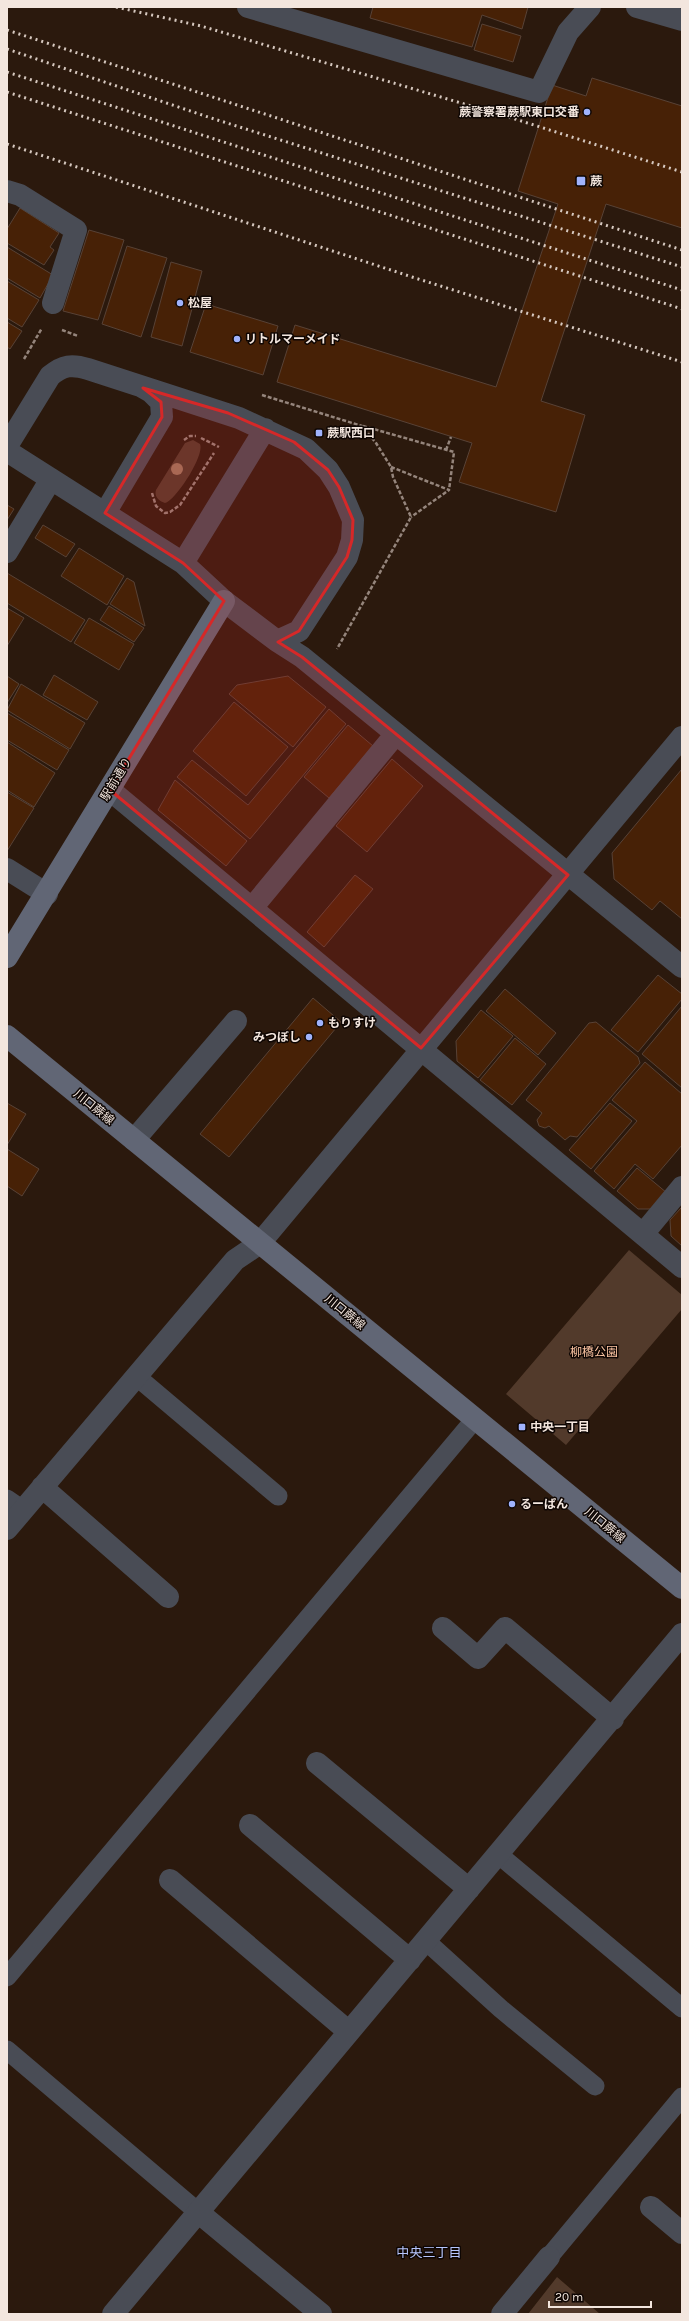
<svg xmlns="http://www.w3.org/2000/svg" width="689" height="2321" font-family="Karla,'Noto Sans JP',sans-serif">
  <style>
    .green { fill: #523a2b }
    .building { fill: #472106; stroke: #584236 }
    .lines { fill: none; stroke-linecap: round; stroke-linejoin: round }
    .path { stroke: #95857c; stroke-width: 2.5; stroke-dasharray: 4 2; stroke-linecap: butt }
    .lane { stroke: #494c55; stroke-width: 19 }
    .street { stroke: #494c55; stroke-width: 22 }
    .secondary { stroke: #616675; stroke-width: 22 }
    .rail { stroke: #d6c8bf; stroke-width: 3; stroke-dasharray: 2 4; stroke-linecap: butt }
    .tree { fill: #9e7860 }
    .marked { fill: #d62828; fill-opacity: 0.2; stroke: #d62828; stroke-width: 3; stroke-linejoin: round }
    .poi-dot { fill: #a0b3fd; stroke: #0e0603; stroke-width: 1.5 }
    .labels { text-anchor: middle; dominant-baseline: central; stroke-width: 3; stroke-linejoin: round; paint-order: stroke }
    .poi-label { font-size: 12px; font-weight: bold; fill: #f3e6de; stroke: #0e0603; text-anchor: start }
    .street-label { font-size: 12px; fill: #f3e6de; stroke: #0e0603 }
    .park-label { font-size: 12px; fill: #fdc5a3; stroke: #0e0603 }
    .neighbourhood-label { font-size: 13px; fill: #b6c5fd; stroke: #0e0603 }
  </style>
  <rect width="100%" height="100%" fill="#2b190d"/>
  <!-- green -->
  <path class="green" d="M193,440L200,444C205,455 176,500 165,503C159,501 154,497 156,490L185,443Z
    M629,1250L682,1295V1309L566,1445L506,1394Z
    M557,2277L600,2314H528Z"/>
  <!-- building -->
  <path class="building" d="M373,7H528L522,29L482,15L472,47L370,18Z
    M482,24L521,36L513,62L474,50Z
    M592,78L682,106V228L606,204L541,401L585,415L556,512L459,482L472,443L277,382L295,325L496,387L558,204L518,191L552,85L586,96Z
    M20,208L59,233L50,247L54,250L44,265L7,243V229Z
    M89,230L124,240L98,320L63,311Z
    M127,246L167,258L141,337L102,324Z
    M7,247L53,275L40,298L7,278Z
    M171,262L202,271L182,346L151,337Z
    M7,281L39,300L22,327L7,318Z
    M206,304L278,326L263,375L190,352Z
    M7,322L22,331L10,349L7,347Z
    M7,505L14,509L7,520Z
    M43,525L75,544L66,557L35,538Z
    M79,548L124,576L107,605L61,576Z
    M7,573L85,620L71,642L7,603Z
    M127,578L134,582L145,626L110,604Z
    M109,606L144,628L134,642L100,620Z
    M7,608L24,618L7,646Z
    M89,618L134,644L119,670L74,643Z
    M54,675L98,702L87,720L43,695Z
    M7,676L19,684L7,703Z
    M288,676L326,707L293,747L229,694L237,685Z
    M21,684L85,723L70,749L7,710Z
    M234,702L288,747L246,796L193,751Z
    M329,709L346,724L250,839L177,777L192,760L248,805Z
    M7,713L69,750L57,770L7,740Z
    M348,725L373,746L329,798L304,777Z
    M7,742L55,773L34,807L7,790Z
    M392,759L423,786L367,852L336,826Z
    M682,769V919L660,901L652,910L614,879L612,853Z
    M175,780L247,841L226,866L158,810Z
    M7,792L34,808L7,851Z
    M355,875L373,889L324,947L307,932Z
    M658,975L682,994V999L638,1052L611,1030Z
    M505,989L556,1033L538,1055L486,1011Z
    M313,998L341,1022L229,1157L200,1134Z
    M682,1006V1088L642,1054Z
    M481,1010L513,1036L478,1078L457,1061L456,1041Z
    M596,1022L638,1057L640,1063L577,1137L570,1136L565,1140L549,1126L545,1128L539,1126L537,1120L542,1113L526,1100L589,1023Z
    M515,1038L546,1064L512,1105L480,1080Z
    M645,1062L682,1094V1145L653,1179L635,1164L614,1189L594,1171L637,1121L612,1100Z
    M7,1103L26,1114L7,1145Z
    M610,1103L632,1121L591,1169L569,1150Z
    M7,1149L39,1169L22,1196L7,1186Z
    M637,1168L667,1193L653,1209H638L617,1191Z
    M681,1208H682V1246L671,1236L670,1220Z"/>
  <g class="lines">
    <!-- path -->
    <path class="path" d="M62,330L78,336
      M24,359L42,328
      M262,395L362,426L376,443L391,467L393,477L411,517L337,649
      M363,426L454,452L449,490
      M201,438L219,447
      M184,440L190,436H196
      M446,450L451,437
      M391,467L449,490L411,517
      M152,493L156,506L165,513L170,512L180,505L214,453"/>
    <!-- lane -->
    <path class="lane" d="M136,1376L278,1496
      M7,1499L23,1510
      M498,1854L682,2008
      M426,1941L501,2009L595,2086
      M7,1977L475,1419
      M7,2050L198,2212
      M549,2257L682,2097"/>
    <!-- street -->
    <path class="street" d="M248,7L539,92L568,32L590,7
      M637,7L682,20
      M7,191L20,195L76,230L53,303
      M7,446L50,376C63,365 72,364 88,369L239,418L306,449L328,470L339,487L353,520L352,540L347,557L299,631L277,641
      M7,451L183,563L224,601L277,641L302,657L682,967
      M105,513L162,417L161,402L151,392L144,388
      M7,552L51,479
      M183,563L265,429
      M110,790L682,1267
      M7,869L47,894
      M252,908L395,735
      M134,1140L236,1021
      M643,1234L682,1187
      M42,1487L168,1597
      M7,1529L235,1260L260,1243L682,737
      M443,1628L478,1658L505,1628L613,1719
      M317,1763L469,1889
      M250,1825L410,1960
      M170,1880L349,2032
      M651,2207L682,2233
      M198,2212L321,2314
      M113,2314L682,1634
      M502,2314L549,2257"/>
    <!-- secondary -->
    <path class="secondary" d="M7,957L224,601
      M7,1036L682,1588"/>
    <!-- rail -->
    <path class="rail" d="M116,7L201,26L515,119L682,172
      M7,30L682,250
      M7,49L208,117L682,267
      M7,72L682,290
      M7,92L682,309
      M7,144L412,277L682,362"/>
  </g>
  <!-- trees -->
  <circle class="tree" cx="177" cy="469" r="6"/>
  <!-- marked area -->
  <path class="marked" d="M143,388L228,413L294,442L328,470L339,487L353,520L352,540L347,557L299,631L278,642L302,657L568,875L421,1048L110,790L224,601L183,563L105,513L162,417L161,402Z"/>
  <!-- markers -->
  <g class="poi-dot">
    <circle cx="587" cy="112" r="4"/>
    <rect x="576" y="176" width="10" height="10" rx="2"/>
    <circle cx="180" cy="303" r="4"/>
    <circle cx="237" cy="339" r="4"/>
    <rect x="315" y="429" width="8" height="8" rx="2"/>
    <circle cx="320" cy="1023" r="4"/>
    <circle cx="309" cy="1037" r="4"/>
    <rect x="518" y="1423" width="8" height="8" rx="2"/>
    <circle cx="512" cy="1504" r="4"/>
  </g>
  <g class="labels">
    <!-- poi labels -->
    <g class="poi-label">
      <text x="579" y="112" text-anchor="end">蕨警察署蕨駅東口交番</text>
      <text x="590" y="181">蕨</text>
      <text x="188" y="303">松屋</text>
      <text x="245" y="339">リトルマーメイド</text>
      <text x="327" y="433">蕨駅西口</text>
      <text x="328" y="1023">もりすけ</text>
      <text x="301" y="1037" text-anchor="end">みつぼし</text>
      <text x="530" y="1427">中央一丁目</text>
      <text x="520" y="1504">るーぱん</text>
    </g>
    <!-- street labels -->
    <g class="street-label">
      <text transform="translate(116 779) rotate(-59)">駅前通り</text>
      <text transform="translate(94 1107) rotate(39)">川口蕨線</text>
      <text transform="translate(345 1312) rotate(39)">川口蕨線</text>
      <text transform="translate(605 1525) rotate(39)">川口蕨線</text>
    </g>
    <!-- park labels -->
    <g class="park-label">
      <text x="594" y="1352">柳橋公園</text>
    </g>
    <!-- neighbourhood labels -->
    <g class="neighbourhood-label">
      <text x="429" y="2252">中央三丁目</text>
    </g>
  </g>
  <!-- border -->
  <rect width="689" height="2321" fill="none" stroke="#f3e6de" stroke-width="16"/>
  <!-- scale -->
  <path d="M549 2301v6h102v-6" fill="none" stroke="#f3e6de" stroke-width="2"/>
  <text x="555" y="2301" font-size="12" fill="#f3e6de" stroke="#0e0603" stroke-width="3" paint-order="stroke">20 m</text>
</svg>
